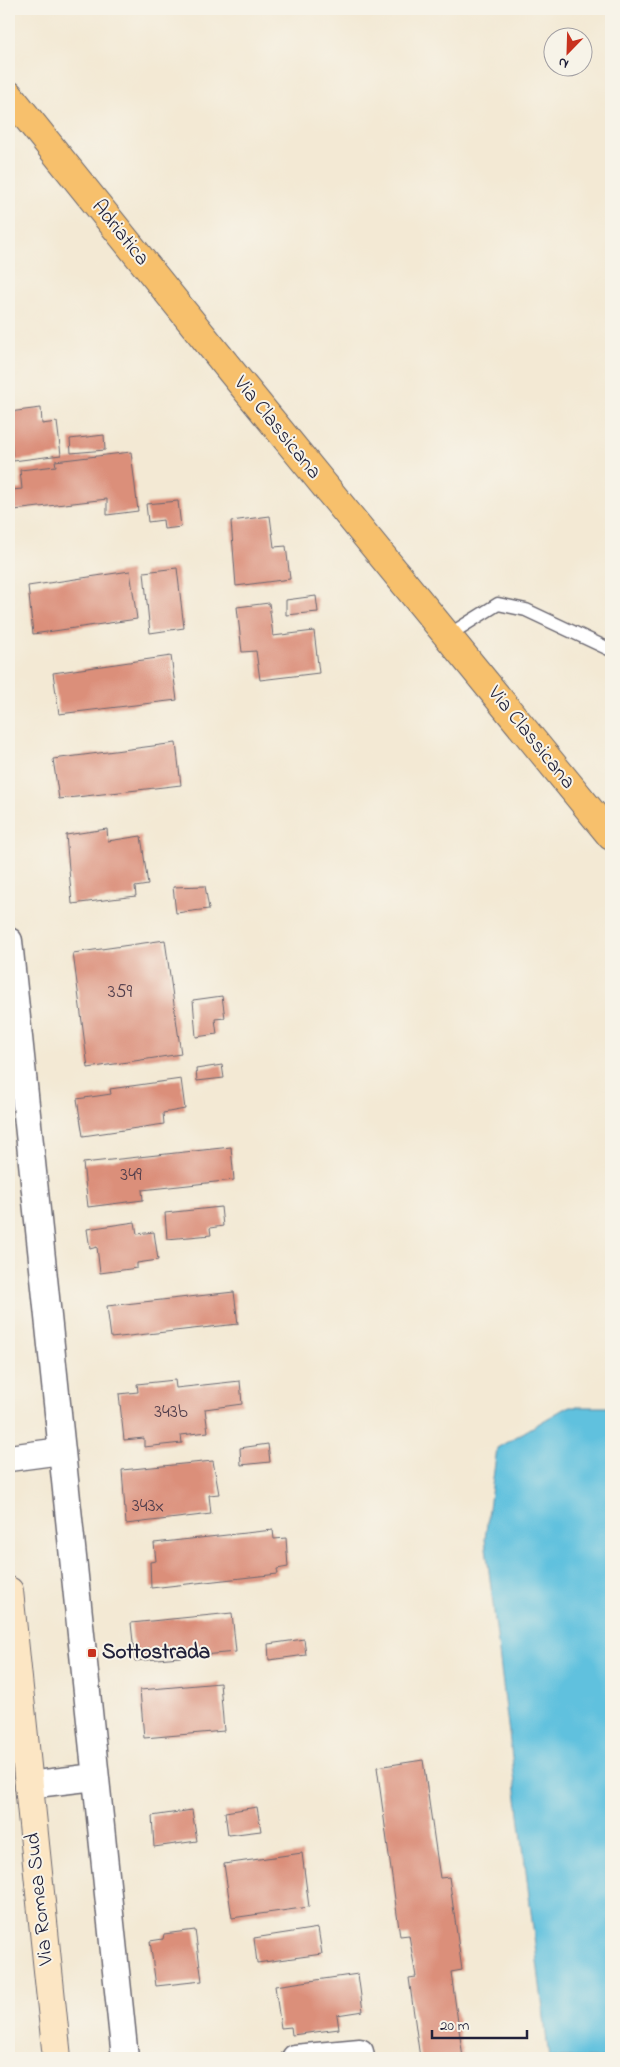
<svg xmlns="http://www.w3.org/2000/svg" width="620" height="2067" font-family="'Indie Flower',sans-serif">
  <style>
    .water { fill: #60c1de; stroke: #41728c }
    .building { fill: #db8f7a }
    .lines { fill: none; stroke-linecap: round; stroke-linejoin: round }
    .service-casing { stroke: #6b6871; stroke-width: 15 }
    .minor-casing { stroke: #6b6871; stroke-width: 29 }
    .secondary-casing { stroke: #6b6871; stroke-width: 30 }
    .trunk-casing { stroke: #6b6871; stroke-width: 30 }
    .service { stroke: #fff; stroke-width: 12 }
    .minor { stroke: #fff; stroke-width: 26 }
    .secondary { stroke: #fce6c4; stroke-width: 28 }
    .trunk { stroke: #f7c06c; stroke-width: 28 }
    .poi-dot { fill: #c8321e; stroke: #f7f3e8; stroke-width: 2 }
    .labels { text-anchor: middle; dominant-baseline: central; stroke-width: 4; stroke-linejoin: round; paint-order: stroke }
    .number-label { font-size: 19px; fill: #503d4b }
    .street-label { font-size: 21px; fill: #22223b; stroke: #f7f3e8 }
    .poi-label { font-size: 21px; font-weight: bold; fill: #22223b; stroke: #f7f3e8; text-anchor: start }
  </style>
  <rect width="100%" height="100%" fill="#f7f3e8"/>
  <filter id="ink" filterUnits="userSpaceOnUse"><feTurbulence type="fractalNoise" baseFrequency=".02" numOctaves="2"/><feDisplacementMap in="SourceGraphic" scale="10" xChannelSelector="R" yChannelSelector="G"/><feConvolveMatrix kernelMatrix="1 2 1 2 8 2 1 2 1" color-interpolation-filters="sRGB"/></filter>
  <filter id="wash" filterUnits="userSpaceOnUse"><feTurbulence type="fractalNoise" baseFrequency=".0096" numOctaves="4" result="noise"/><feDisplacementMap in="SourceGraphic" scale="20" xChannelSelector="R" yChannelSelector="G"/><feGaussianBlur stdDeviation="1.12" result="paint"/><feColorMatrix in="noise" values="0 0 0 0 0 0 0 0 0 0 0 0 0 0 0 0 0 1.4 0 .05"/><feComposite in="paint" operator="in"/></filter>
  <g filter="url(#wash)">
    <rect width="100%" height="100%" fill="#f3e9d4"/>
    <!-- water -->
    <path class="water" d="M567,1407H611V2058H549L485,1539L497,1448Z"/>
    <g id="blocks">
      <!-- building -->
      <path class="building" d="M41,408L42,424L57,422L61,455L13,461L9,412Z
        M104,435L105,450L71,453L70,439Z
        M131,452L138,511L107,515V499L14,510L12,490L22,489L20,470L56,466L55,461Z
        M178,501L181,527L164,529L163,520L148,522L146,504Z
        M270,516L274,547L286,546L290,579L236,586L231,521Z
        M177,568L184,628L150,633L144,572Z
        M130,571L137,619L33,634L28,586Z
        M316,596L318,612L286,615V600Z
        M269,603L273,636L314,631L319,673L260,680L256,651L242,652L237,607Z
        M171,656L177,700L59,714L53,673Z
        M176,743L181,785L59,799L53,759Z
        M107,829L108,841L141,836L148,885L135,887L136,896L72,904L66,835Z
        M205,886L209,909L176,913L173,887Z
        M165,940L181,1054L88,1068L73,953Z
        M222,996L225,1018L215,1019L217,1034L196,1037L193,1000Z
        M222,1065L224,1078L197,1081L196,1069Z
        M181,1079L185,1109L163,1113L164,1124L83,1136L77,1099L111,1094L110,1089Z
        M231,1147L234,1180L142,1190L143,1200L88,1207L83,1163Z
        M221,1207L223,1226L210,1228L211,1235L167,1239L165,1213Z
        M135,1222L137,1234L154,1232L158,1260L137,1263V1268L100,1273L97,1247L90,1249L87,1229Z
        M234,1292L238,1324L111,1338L107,1306Z
        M175,1380L176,1388L240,1381L242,1404L205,1409L208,1432L181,1435L182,1443L144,1447V1438L124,1440L119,1394L138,1392L137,1384Z
        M268,1444L270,1462L241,1465L240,1448Z
        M213,1461L219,1494L209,1495L211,1514L126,1524L122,1470Z
        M273,1530L274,1539L286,1538L288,1567L277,1569L278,1574L151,1588L150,1562L156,1561L154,1543Z
        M232,1613L236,1652L135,1661L131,1623Z
        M304,1639L306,1655L269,1660L268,1644Z
        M220,1683L224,1731L144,1738L140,1690Z
        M423,1760L440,1878L449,1877L462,1970L451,1972L463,2058H420L409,1978L416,1977L409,1935L400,1936L377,1767Z
        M257,1807L261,1831L228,1835L225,1812Z
        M192,1810L197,1841L154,1847L152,1816Z
        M302,1853L309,1907L232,1918L224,1864Z
        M318,1928L322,1954L257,1963L254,1938Z
        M195,1930L202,1981L156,1986L150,1941L163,1939L164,1934Z
        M358,1974L363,2011L337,2015L339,2029L292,2035L291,2027L281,2028L275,1986Z"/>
    </g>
  </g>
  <g filter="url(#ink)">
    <use href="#blocks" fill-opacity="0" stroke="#6b6871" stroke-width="1"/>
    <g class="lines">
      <!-- service casing -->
      <g class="service-casing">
        <path id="service" d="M455,631L498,604L526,610L611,650"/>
      </g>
      <!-- minor casing -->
      <g class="minor-casing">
        <path id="minor" d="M9,941L125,2058
          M9,1458L61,1451
          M28,1785L95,1777
          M295,2058L360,2052L361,2058"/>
      </g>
      <!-- secondary casing -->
      <g class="secondary-casing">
        <path id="secondary" d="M9,1591L57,2058"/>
      </g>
      <!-- trunk casing -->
      <g class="trunk-casing">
        <path id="trunk" d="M9,95L231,371L611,836"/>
      </g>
      <!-- service -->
      <use href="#service" class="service"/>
      <!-- minor -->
      <use href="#minor" class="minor"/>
      <!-- secondary -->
      <use href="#secondary" class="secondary"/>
      <!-- trunk -->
      <use href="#trunk" class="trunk"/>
    </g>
  </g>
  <!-- markers -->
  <rect class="poi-dot" x="87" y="1648" width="10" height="10" rx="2.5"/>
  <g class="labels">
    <!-- number labels -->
    <g class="number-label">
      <text x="120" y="992">359</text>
      <text x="131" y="1175">349</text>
      <text x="171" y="1412">343b</text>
      <text x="148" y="1506">343x</text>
    </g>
    <!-- street labels -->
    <g class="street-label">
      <text transform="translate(120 233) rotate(51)">Adriatica</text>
      <text transform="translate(277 428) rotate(51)">Via Classicana</text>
      <text transform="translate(531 738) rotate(51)">Via Classicana</text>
      <text transform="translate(40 1899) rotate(-96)">Via Romea Sud</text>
    </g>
    <!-- poi labels -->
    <g class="poi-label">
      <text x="102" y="1653">Sottostrada</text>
    </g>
  </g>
  <!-- margin -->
  <rect width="620" height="2067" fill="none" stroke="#f7f3e8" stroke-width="30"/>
  <!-- north arrow -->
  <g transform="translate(568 52) rotate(203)"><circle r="24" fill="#f7f3e8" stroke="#a29fa3"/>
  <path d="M0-4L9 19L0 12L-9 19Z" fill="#c8321e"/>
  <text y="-8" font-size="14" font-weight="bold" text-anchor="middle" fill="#22223b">N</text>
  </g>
  <!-- scale -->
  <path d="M432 2030v8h95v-8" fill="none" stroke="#22223b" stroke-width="2.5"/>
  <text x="440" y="2030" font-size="15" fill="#22223b" stroke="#f7f3e8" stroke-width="4" paint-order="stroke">20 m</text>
</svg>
